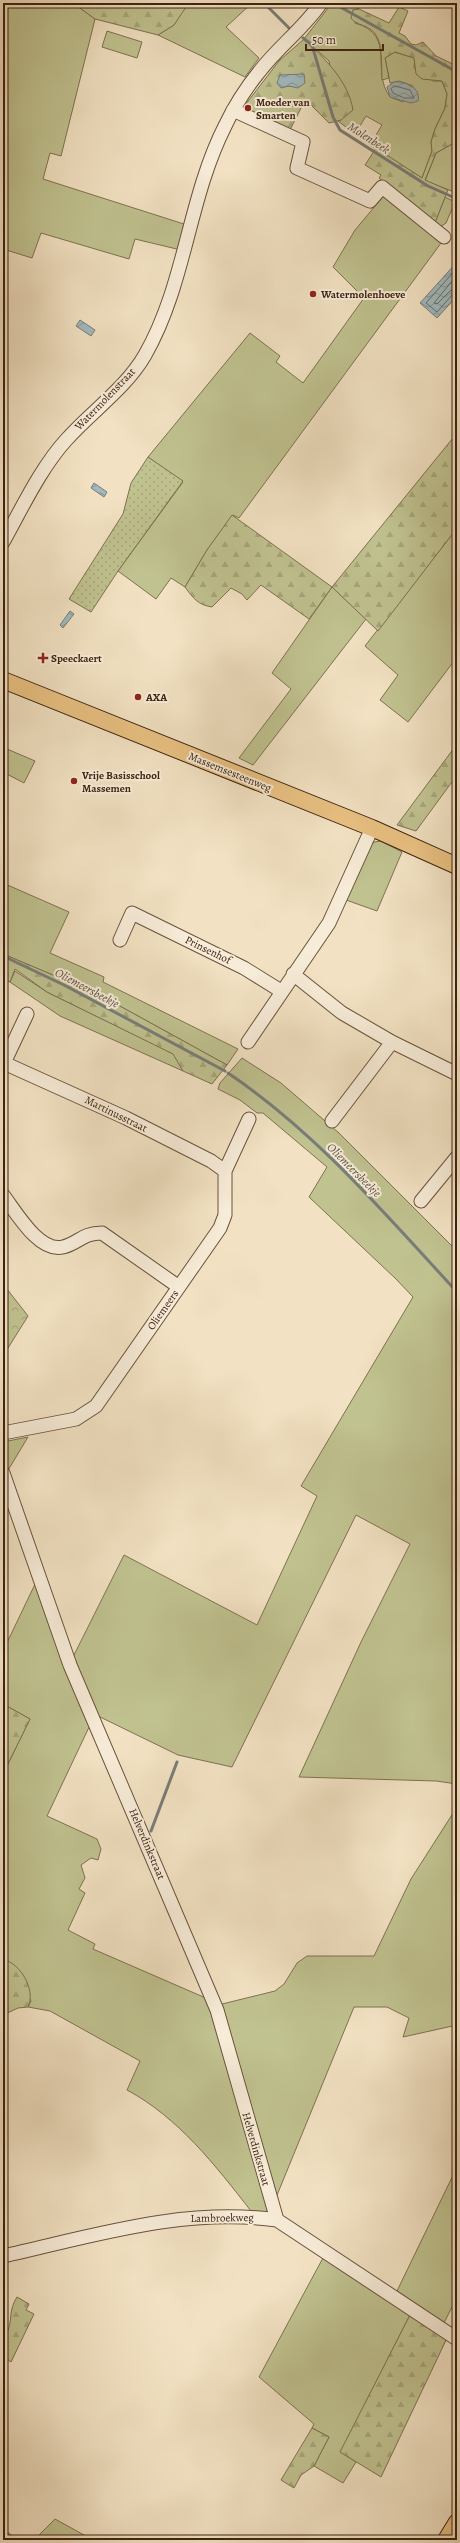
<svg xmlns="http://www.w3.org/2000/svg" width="460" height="2543" font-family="Alegreya,serif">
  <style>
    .grass { fill: #c0c290; stroke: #7e7250 }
    .forest { fill: url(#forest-firs); stroke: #7e7250 }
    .park { fill: url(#park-crowns); stroke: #7e7250 }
    .garden { fill: url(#garden-dots); stroke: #7e7250 }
    .water { fill: url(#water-waves); stroke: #797d79 }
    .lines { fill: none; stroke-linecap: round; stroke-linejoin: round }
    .shore { stroke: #6f6e68; stroke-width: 1 }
    .stream { stroke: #797d79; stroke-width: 3 }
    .minor-casing { stroke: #6a523d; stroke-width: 15 }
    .major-casing { stroke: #3d2210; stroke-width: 18 }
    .minor { stroke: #f7ecd8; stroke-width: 13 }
    .major { stroke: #e9c182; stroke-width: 16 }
    .poi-dot { fill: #8f2418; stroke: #f7ecd8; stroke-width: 1.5 }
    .labels { text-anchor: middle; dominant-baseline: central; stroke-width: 4; stroke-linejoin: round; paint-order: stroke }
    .poi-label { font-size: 11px; font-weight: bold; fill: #3d2210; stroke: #f7ecd8; text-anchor: start }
    .street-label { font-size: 11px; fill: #3d2210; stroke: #f7ecd8 }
    .water-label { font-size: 12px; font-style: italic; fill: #5b5045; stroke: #f7ecd8 }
  </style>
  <defs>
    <pattern id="forest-firs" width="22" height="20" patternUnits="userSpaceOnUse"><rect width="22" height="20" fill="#c0c290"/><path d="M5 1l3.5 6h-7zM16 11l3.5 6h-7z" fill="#a6a67b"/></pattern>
    <pattern id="park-crowns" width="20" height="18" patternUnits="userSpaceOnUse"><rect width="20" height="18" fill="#c0c290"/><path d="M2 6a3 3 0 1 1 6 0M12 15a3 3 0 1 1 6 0" fill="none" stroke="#a6a67b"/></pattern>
    <pattern id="garden-dots" width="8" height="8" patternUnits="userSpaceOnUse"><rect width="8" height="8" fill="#c0c290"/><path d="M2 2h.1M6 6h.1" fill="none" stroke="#a6a67b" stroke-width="1.8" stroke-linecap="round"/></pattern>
    <pattern id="water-waves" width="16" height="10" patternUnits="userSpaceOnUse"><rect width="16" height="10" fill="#a1babf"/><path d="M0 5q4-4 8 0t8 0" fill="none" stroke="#84979a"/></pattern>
  </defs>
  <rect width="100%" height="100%" fill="#f2e2c3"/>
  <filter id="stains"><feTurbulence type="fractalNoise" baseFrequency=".005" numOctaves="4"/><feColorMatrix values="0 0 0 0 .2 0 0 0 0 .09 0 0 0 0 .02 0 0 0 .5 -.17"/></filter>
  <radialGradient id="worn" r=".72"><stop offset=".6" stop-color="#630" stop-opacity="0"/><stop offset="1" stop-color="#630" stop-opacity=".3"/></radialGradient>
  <!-- grass -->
  <path class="grass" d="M3,3H73L95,19L61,156L50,153L43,179L187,225L181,250L135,239L129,259L41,233L32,258L3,249Z
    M186,3H252L226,27L259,58L245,77L158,35L174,25Z
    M332,3H348L359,9L353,10L355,23C397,35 370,70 390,97L403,102L413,86L399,81L390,83L385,58L394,52L415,58L414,68L433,81H442L447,94L445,108L435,129L431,142L432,151L422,178L370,145L382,125L366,116L355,134L338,121L341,120L329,61L304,39Z
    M107,31L142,42L137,58L102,47Z
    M457,138V193L425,181L436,153L452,144Z
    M386,193L444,239L239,518L233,515L207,550L185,587L171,578L156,599L118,571L183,482L148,457L250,333L280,356L276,362L303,383L364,298L333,267L355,230Z
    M445,197L455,202L446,223L440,227L434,225Z
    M457,528V657L408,722L380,700L398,675L365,646Z
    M332,587L366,619L253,765L239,758L291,689L272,673Z
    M7,749L35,761L24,783L3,772V751Z
    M381,841L402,852L377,911L346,900L367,851L374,842Z
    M3,883L69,912L50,953L104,977L103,982L238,1049L227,1065L98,994L3,954Z
    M15,971L47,992L174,1054L183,1071L60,1016L10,982Z
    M242,1058L281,1083L339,1133L457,1251V1784L436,1781L299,1777L361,1642L410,1544L356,1515L232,1767L178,1755L96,1715L72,1659L124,1555L257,1625L317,1496L301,1486L413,1297L396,1279L309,1197L327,1167L263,1113H257L240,1100L218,1089L220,1083Z
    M28,1437L7,1472L3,1460V1442Z
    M37,1580L91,1723L47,1816L97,1839L101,1849L98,1860L91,1858L81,1865L85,1878L79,1889L85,1893L68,1930L95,1944L93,1949L208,1999L268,2210L266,2214L251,2211C215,2165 179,2118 127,2090L140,2061L50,2011L28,2007L31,2001L6,1959H3V1774L30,1719L3,1704V1651Z
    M457,1807V2025L403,2037L409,2018L387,2007H354L275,2200L218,2005L275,1991L284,1984L297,1963L307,1956H374L411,1879Z
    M457,2167V2297L444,2323L397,2291Z
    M324,2256L411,2313L341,2452L356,2462L343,2483L314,2466L329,2437L312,2428L314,2424L259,2377Z
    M55,2519L93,2540H34Z
    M3,2528L17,2540H3Z"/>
  <!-- forest -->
  <path class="forest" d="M73,3H186V7L174,25L158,35L95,19Z
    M399,7L408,11L399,33L405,36L411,44L416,45L423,42L436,56L457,66V138L452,144L436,153L425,180L448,190L434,225L379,178L381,175L365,165L376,148L422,178L432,151L431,142L435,129L445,108L447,94L442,81L422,79L416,74L414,58L395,52L385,58L389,78L382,80C381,65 384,37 370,29C363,24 356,25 351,18L353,10L359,9L389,23Z
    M304,39C324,58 348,80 353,110L341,120L329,123L311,105L304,102L290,130L242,109L279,61Z
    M457,433V528L378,631L332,587L309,619L261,585L247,600L242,594L231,588L212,607C198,605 193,598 185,587L207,550L232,515L332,587Z
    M457,744V775L416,831L397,825Z
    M3,954L98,994L227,1065L212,1084L183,1071L173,1054L47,992L15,969L10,982L3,979Z
    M3,1704L30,1719L3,1774Z
    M3,1959C21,1964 36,1990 28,2007L18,2008L3,2015Z
    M17,2297L29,2304L26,2310L34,2314L11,2362L3,2356V2332H7C13,2320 8,2311 17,2297Z
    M411,2313L448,2336L381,2477L340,2452Z
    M312,2428L329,2437L314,2466L301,2475L294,2488L281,2480Z"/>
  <!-- park -->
  <path class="park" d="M3,1284L28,1316L3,1356Z"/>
  <!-- garden -->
  <path class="garden" d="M148,457L183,481L118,571L91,612L69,599L123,514L131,483Z"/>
  <!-- water -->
  <path class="water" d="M304,74L305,83L298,88L289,86L281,88L277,83L280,75Z
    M394,82C405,81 421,87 418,101L411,103L390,97L387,87Z
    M457,262V296L437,318L420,303Z
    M80,320L95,330L91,336L76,326Z
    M94,483L107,492L104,497L91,488Z
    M70,611L74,614L63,628L60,625Z"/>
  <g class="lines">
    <!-- shore -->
    <path class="shore" d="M395,86L410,90L414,98H404L393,93L391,89Z
      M457,268L426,303L437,312L452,295L457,294
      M457,275L434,303L437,304L450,291L457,288"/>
    <!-- stream -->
    <path class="stream" d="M264,3L289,28
      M342,8L457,72
      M303,38L312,45L333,117L340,130L428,186L455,198
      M3,956L64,985L225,1071
      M228,1073C316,1132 386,1215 457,1292
      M151,1831L177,1762"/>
    <!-- minor casing -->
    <g class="minor-casing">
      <path id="minor" d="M233,110L303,142L297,168L370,201L382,187L444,237
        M3,542C21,510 41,467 67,439C92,411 126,388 145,355C186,283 188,199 225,126C234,107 246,88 259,72C278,47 303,29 321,3
        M120,940L132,913L244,968L281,991
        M293,974L342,1013L392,1042L457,1074
        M248,1042L329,923L372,828
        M4,1063L27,1014
        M3,1065L4,1063L126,1118L211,1161L225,1171
        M332,1121L392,1042
        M3,1195C16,1212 39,1253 63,1247C79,1243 82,1233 102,1233L179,1287
        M421,1201L457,1157
        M3,1433L76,1419L96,1406L220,1228L225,1215V1171L249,1119
        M3,1473L70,1665L217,2010L277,2220
        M3,2256C93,2236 184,2207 277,2220L457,2339"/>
    </g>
    <!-- major casing -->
    <g class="major-casing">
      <path id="major" d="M3,680L372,828L457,866
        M446,2540L457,2522"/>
    </g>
    <!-- minor -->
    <use href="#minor" class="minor"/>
    <!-- major -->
    <use href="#major" class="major"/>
  </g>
  <!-- markers -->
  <g class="poi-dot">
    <circle cx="248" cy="108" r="4"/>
    <circle cx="313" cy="294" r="4"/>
    <path d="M41 652h4v4h4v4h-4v4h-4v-4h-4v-4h4z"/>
    <circle cx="138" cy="697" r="4"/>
    <circle cx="74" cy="781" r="4"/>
  </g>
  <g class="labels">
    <!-- poi labels -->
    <g class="poi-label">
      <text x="256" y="102">Moeder van<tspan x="256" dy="13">Smarten</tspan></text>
      <text x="321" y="294">Watermolenhoeve</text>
      <text x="51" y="658">Speeckaert</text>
      <text x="146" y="697">AXA</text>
      <text x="82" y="775">Vrije Basisschool<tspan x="82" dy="13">Massemen</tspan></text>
    </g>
    <!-- street labels -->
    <g class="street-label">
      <text transform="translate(105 399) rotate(-46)">Watermolenstraat</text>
      <text transform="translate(230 772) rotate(22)">Massemsesteenweg</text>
      <text transform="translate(208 950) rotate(26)">Prinsenhof</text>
      <text transform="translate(116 1114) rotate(26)">Martinusstraat</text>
      <text transform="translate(163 1310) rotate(-55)">Oliemeers</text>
      <text transform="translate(147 1844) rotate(67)">Helverdinkstraat</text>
      <text transform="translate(256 2149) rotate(74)">Helverdinkstraat</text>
      <text transform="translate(222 2218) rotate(-1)">Lambroekweg</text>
    </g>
    <!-- water labels -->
    <g class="water-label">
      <text transform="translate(369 138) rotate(33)">Molenbeek</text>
      <text transform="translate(87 988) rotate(28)">Oliemeersbeekje</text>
      <text transform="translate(354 1170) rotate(45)">Oliemeersbeekje</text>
    </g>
  </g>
  <!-- margin -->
  <rect width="460" height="2543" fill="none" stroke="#f2e2c3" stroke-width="16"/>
  <rect x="4" y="4" width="452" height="2535" fill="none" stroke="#3d2210" stroke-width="2"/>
  <rect x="8" y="8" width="444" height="2527" fill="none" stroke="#3d2210"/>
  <!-- scale -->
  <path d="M306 44v6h77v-6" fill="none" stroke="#3d2210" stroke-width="2"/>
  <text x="312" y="44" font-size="12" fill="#3d2210" stroke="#f7ecd8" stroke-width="3" paint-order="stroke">50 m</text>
  <rect width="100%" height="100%" filter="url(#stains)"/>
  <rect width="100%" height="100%" fill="url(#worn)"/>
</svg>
